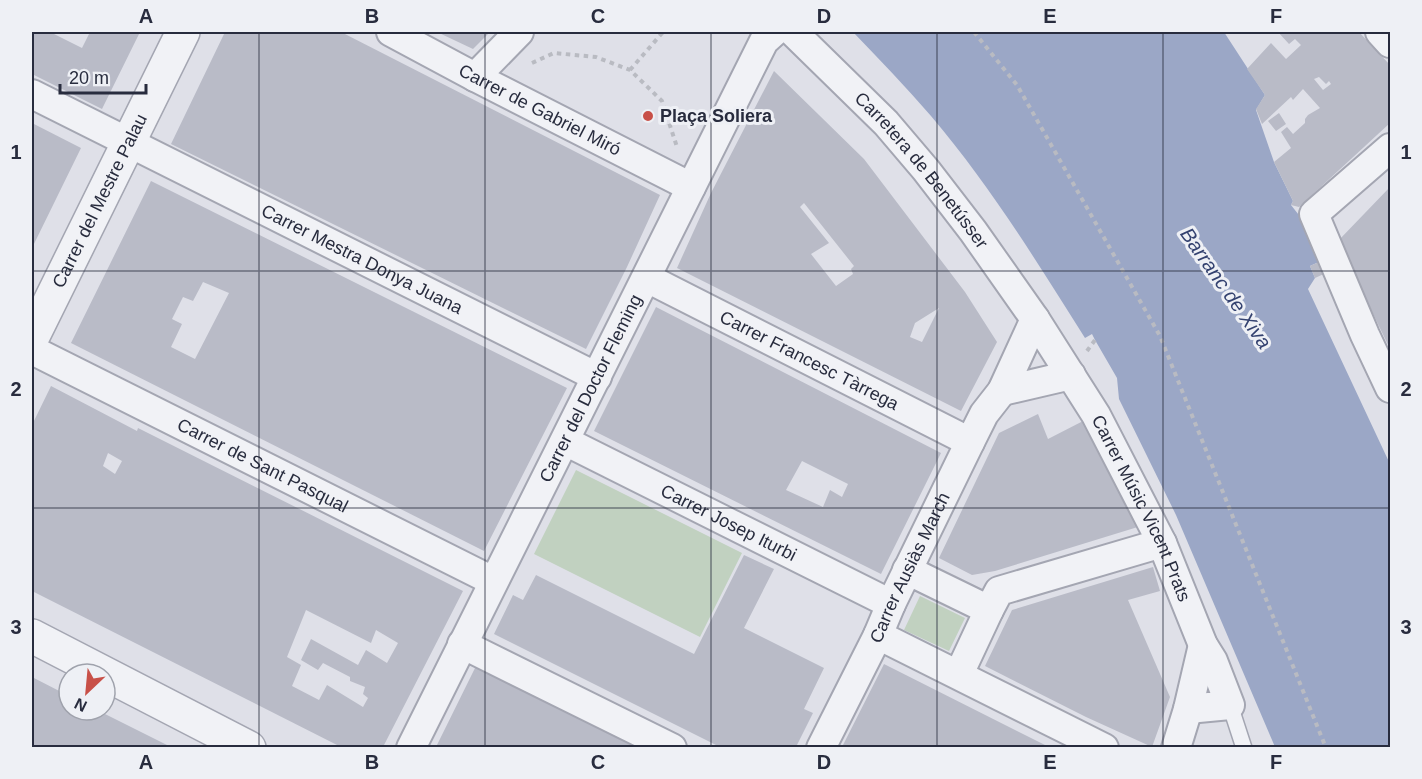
<svg xmlns="http://www.w3.org/2000/svg" width="1422" height="779" font-family="Arial,sans-serif">
  <style>
    .green { fill: #c1d1c0 }
    .water { fill: #9ba7c6 }
    .building { fill: #b9bbc7; fill-rule: evenodd }
    .lines { fill: none; stroke-linecap: round; stroke-linejoin: round }
    .service-casing { stroke: #a4a6b2; stroke-width: 18 }
    .minor-casing { stroke: #a4a6b2; stroke-width: 32 }
    .tertiary-casing { stroke: #a4a6b2; stroke-width: 36 }
    .path { stroke: #b9bbc2; stroke-width: 4; stroke-dasharray: 4.5 4.5; stroke-linecap: butt }
    .service { stroke: #f1f2f6; stroke-width: 15 }
    .minor { stroke: #f1f2f6; stroke-width: 28 }
    .tertiary { stroke: #f1f2f6; stroke-width: 33 }
    .grid { fill: none; stroke: #282c3e; stroke-width: 1.5; stroke-opacity: 0.55 }
    .poi-dot { fill: #c85048; stroke: #eef0f5; stroke-width: 2 }
    .labels { text-anchor: middle; dominant-baseline: central; stroke-width: 6; stroke-linejoin: round; paint-order: stroke }
    .street-label { font-size: 18px; fill: #282c3e; stroke: #eef0f5 }
    .poi-label { font-size: 18px; font-weight: bold; fill: #282c3e; stroke: #eef0f5; text-anchor: start }
    .water-label { font-size: 20px; font-style: italic; fill: #344270; stroke: #eef0f5 }
    .neatline { fill: none; stroke: #282c3e; stroke-width: 2 }
    .grid-label { font-size: 20px; text-anchor: middle; font-weight: bold; fill: #282c3e }
  </style>
  <rect width="100%" height="100%" fill="#dfe0e8"/>
  <!-- green -->
  <path class="green" d="M576,470L742,553L700,637L534,554Z
    M920,596L965,618L949,651L904,630Z"/>
  <!-- water -->
  <path class="water" d="M853,32H1224L1265,95L1256,110L1274,162L1293,201L1291,205L1302,219L1321,261L1310,266L1315,278L1308,289L1390,464V747H1275L1176,515L1119,399L1117,378L1095,340L1092,334L1085,338C1037,262 989,184 931,116C906,87 879,59 853,32Z"/>
  <!-- building -->
  <path class="building" d="M32,32H50L82,48L90,32H140L102,109L32,74Z
    M225,32H341L660,195L627,267L586,349L171,144Z
    M437,32H490L473,49Z
    M1278,32H1359L1390,65V123L1299,207L1291,205L1293,201L1274,162L1291,148L1281,132L1287,127L1293,134L1305,123V119L1308,115L1320,108L1303,89L1293,100L1291,97L1262,124L1256,109L1265,95L1247,69L1271,43L1286,59L1301,45L1295,39L1289,44ZM1319,77L1326,84L1329,81L1331,84L1323,90L1314,79Z
    M774,71L864,159L965,292L997,342L961,411L677,268L711,193ZM804,203L854,266L851,269L853,274L836,286L811,254L829,243L800,207ZM939,308L922,342L910,337L915,323Z
    M1279,113L1286,124L1276,131L1268,121Z
    M32,123L81,148L32,248Z
    M151,181L567,388L484,551L71,343ZM203,282L229,293L195,359L171,347L182,324L172,319L183,297L193,301Z
    M1390,187V349L1338,241Z
    M1321,261L1326,273L1315,278L1310,266Z
    M656,307L941,453L881,574L594,431ZM802,461L848,484L842,497L830,490L823,507L786,490Z
    M51,386L137,431L138,428L463,591L383,747H341L32,591V425ZM108,453L122,461L115,474L103,466ZM306,610L371,643L376,630L398,643L387,663L366,650L358,665L311,639L301,660L318,670L323,663L350,677V681L365,687L363,694L368,698L363,707L327,685L319,700L292,686L301,665L287,657Z
    M1038,414L1048,439L1087,419L1141,526L995,571L972,575L939,558L999,433Z
    M744,555L774,569L744,628L824,668L804,709L813,713L796,747H720L494,634L513,595L523,600L536,575L694,654Z
    M1153,567L1160,591L1128,600L1170,697L1152,747L1086,717L985,666L1012,610Z
    M884,664L1049,747H842Z
    M476,666L504,681L637,747H436Z
    M32,677L69,696V710H97L171,747H32Z"/>
  <g class="lines">
    <!-- service casing -->
    <g class="service-casing">
      <path id="service" d="M1230,705L1244,748"/>
    </g>
    <!-- minor casing -->
    <g class="minor-casing">
      <g id="minor">
        <path id="s1" d="M391,32L475,77L691,187"/>
        <path id="s2" d="M793,32L886,123L926,170L973,231L1035,319L1096,415L1162,543L1203,645L1213,661L1230,705L1188,709"/>
        <path d="M1380,32L1390,43"/>
        <path d="M475,77L519,32"/>
        <path id="s3" d="M32,94L597,377"/>
        <path d="M1390,148L1314,214L1365,335L1390,388"/>
        <path id="s4" d="M647,278L970,442"/>
        <path id="s5" d="M32,350L493,581"/>
        <path d="M1002,391L1071,375"/>
        <path id="s6" d="M565,441L891,604"/>
        <path d="M907,570L989,610L959,674"/>
        <path d="M989,610L999,591L1162,543"/>
        <path d="M878,635L1104,748"/>
        <path d="M462,644L672,748"/>
        <path id="s7" d="M411,748L764,41L774,32"/>
        <path id="s8" d="M821,748L878,635L891,604L970,442L984,414L1002,391L1035,319"/>
        <path d="M1176,748L1188,709L1203,645"/>
      </g>
    </g>
    <!-- tertiary casing -->
    <g class="tertiary-casing">
      <g id="tertiary">
        <path id="s9" d="M32,338L183,32"/>
        <path d="M32,636L249,748"/>
      </g>
    </g>
    <!-- path -->
    <path class="path" d="M974,32L1017,85L1160,336L1326,748
      M532,63L554,53L596,57L630,70L662,101L677,147
      M630,70L663,32
      M1087,351L1095,340"/>
    <!-- service -->
    <use href="#service" class="service"/>
    <!-- minor -->
    <use href="#minor" class="minor"/>
    <!-- tertiary -->
    <use href="#tertiary" class="tertiary"/>
  </g>
  <!-- grid -->
  <path class="grid" d="M259,32V748M485,32V748M711,32V748M937,32V748M1163,32V748M32,271H1390M32,508H1390"/>
  <!-- markers -->
  <circle class="poi-dot" cx="648" cy="116" r="6"/>
  <g class="labels">
    <!-- street labels -->
    <g class="street-label">
      <text stroke="none"><textPath href="#s1" startOffset="168">Carrer de Gabriel Miró</textPath></text>
      <text stroke="none"><textPath href="#s2" startOffset="189">Carretera de Benetússer</textPath></text>
      <text stroke="none"><textPath href="#s9" startOffset="153">Carrer del Mestre Palau</textPath></text>
      <text stroke="none"><textPath href="#s3" startOffset="369">Carrer Mestra Donya Juana</textPath></text>
      <text stroke="none"><textPath href="#s4" startOffset="182">Carrer Francesc Tàrrega</textPath></text>
      <text stroke="none"><textPath href="#s7" startOffset="402">Carrer del Doctor Fleming</textPath></text>
      <text stroke="none"><textPath href="#s5" startOffset="258">Carrer de Sant Pasqual</textPath></text>
      <text stroke="none"><textPath href="#s2" startOffset="594">Carrer Músic Vicent Prats</textPath></text>
      <text stroke="none"><textPath href="#s6" startOffset="183">Carrer Josep Iturbi</textPath></text>
      <text stroke="none"><textPath href="#s8" startOffset="201">Carrer Ausiàs March</textPath></text>
    </g>
    <!-- poi labels -->
    <g class="poi-label">
      <text x="660" y="116">Plaça Soliera</text>
    </g>
    <!-- water labels -->
    <g class="water-label">
      <text transform="translate(1226 288) rotate(55)">Barranc de Xiva</text>
    </g>
  </g>
  <!-- border -->
  <rect width="1422" height="779" fill="none" stroke="#eef0f5" stroke-width="66"/>
  <!-- north arrow -->
  <g transform="translate(87 692) rotate(206)"><circle r="28" fill="#eef0f5" stroke="#9fa2ac" stroke-width="1.5"/>
  <path d="M0-4.5L10 22L0 15L-10 22Z" fill="#c85048"/>
  <text y="-9" font-size="16" font-weight="bold" text-anchor="middle" fill="#282c3e">N</text>
  </g>
  <!-- scale -->
  <path d="M60 84v9h86v-9" fill="none" stroke="#282c3e" stroke-width="3"/>
  <text x="69" y="84" font-size="18" fill="#282c3e" stroke="#eef0f5" stroke-width="4.5" paint-order="stroke">20 m</text>
  <rect x="33" y="33" width="1356" height="713" class="neatline"/>
  <g class="grid-label">
    <text x="146" y="23">A</text>
    <text x="372" y="23">B</text>
    <text x="598" y="23">C</text>
    <text x="824" y="23">D</text>
    <text x="1050" y="23">E</text>
    <text x="1276" y="23">F</text>
    <text x="16" y="159">1</text>
    <text x="1406" y="159">1</text>
    <text x="16" y="396">2</text>
    <text x="1406" y="396">2</text>
    <text x="16" y="634">3</text>
    <text x="1406" y="634">3</text>
    <text x="146" y="769">A</text>
    <text x="372" y="769">B</text>
    <text x="598" y="769">C</text>
    <text x="824" y="769">D</text>
    <text x="1050" y="769">E</text>
    <text x="1276" y="769">F</text>
  </g>
</svg>
